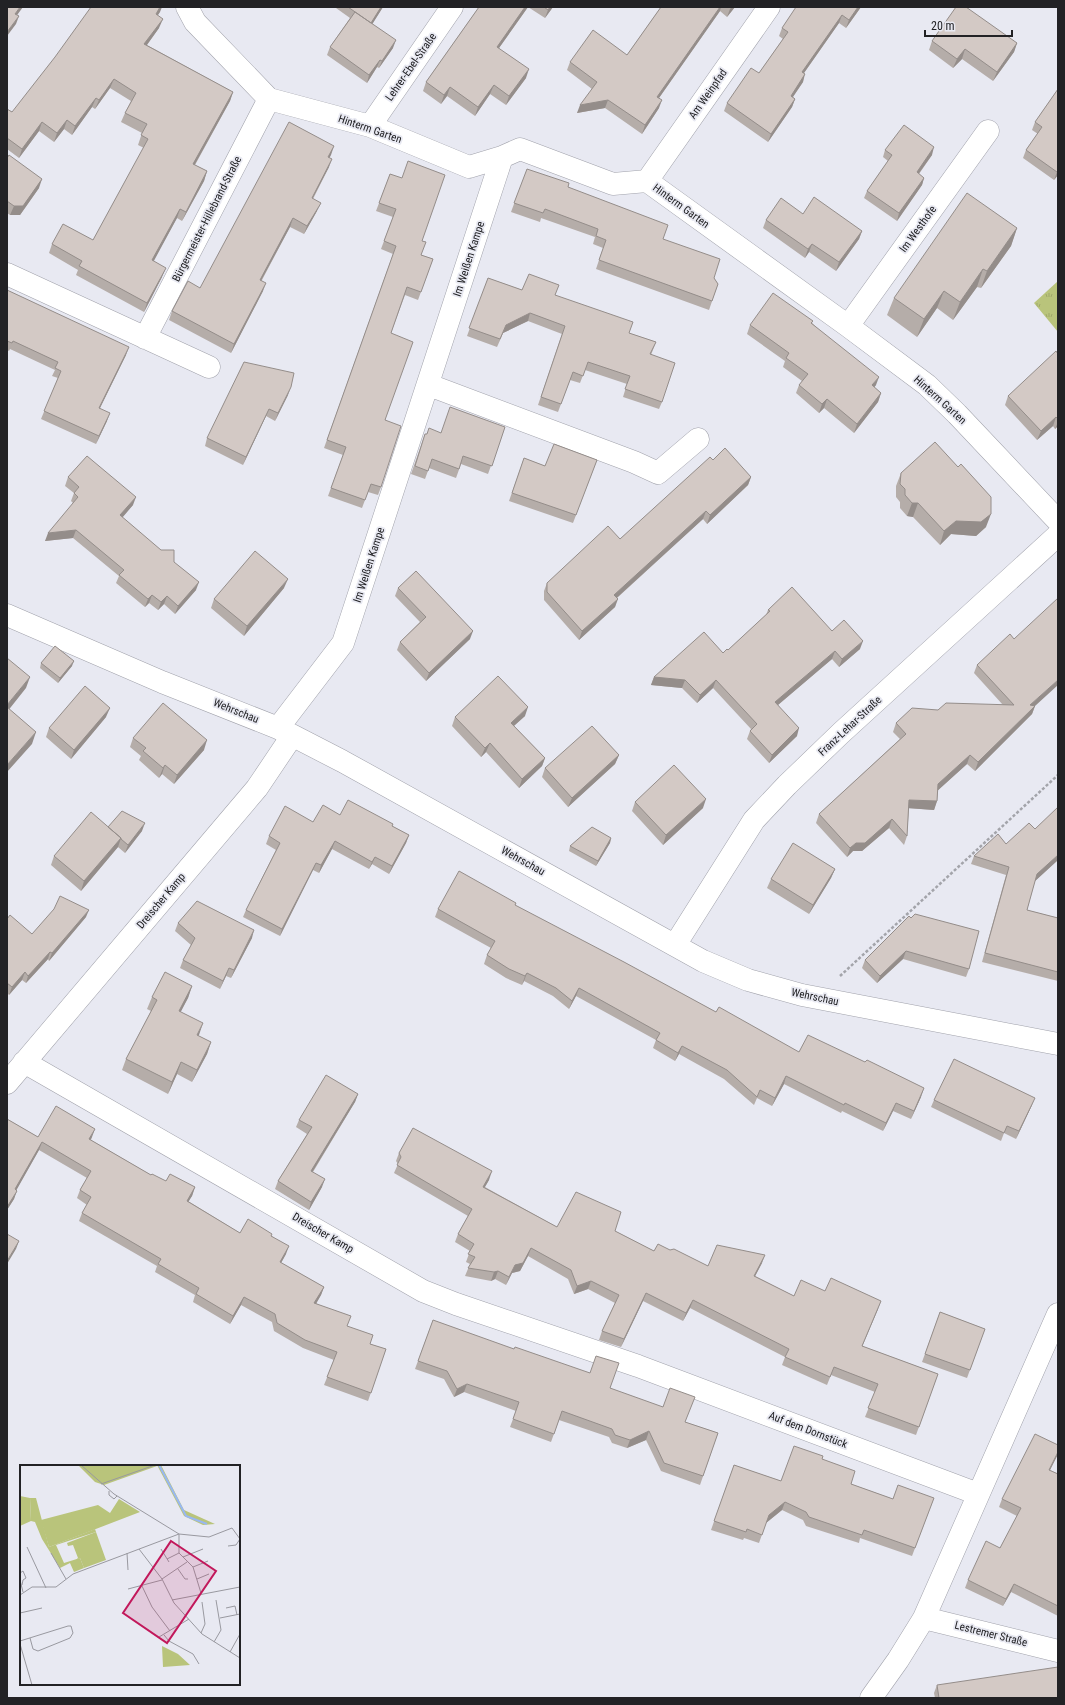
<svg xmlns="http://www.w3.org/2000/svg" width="1065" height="1705" font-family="'Roboto Condensed',sans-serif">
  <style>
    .grass { fill: url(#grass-tufts) }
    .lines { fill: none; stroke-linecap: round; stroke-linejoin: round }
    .street-casing { stroke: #a1a2ab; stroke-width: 23 }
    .path { stroke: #a3a4aa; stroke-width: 2.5; stroke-dasharray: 3 2; stroke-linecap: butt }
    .street { stroke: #fff; stroke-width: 22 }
    .wall { fill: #b5ada9 }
    .shaded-wall { fill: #948d8a }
    .building { fill: #d3c9c5; stroke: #948d8a }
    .labels { text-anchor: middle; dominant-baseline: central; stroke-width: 3.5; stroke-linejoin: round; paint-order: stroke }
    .street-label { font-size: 11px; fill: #222225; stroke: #e8e9f2 }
    .inset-river { fill: none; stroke: #98b7f2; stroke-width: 2 }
    .inset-road { fill: none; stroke: #9999a0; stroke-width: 1 }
    .view { fill: #c2185b; fill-opacity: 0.15; stroke: #c2185b; stroke-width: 2 }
    .inset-edge { fill: none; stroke: #222225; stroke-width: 2 }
  </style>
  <defs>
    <pattern id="grass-tufts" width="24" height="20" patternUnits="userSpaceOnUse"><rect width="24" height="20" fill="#b9c47b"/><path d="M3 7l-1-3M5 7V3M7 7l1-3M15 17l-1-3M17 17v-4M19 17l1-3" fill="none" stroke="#9fa86a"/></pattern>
  </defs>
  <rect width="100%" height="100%" fill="#e8e9f2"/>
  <!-- grass -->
  <path class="grass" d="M1058,281V332L1034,303Z"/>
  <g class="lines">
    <!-- street casing -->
    <g class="street-casing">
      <path id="street" d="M187,7L195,22L269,99L370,126L469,167L502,157L520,149L613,184L647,181L848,326L927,385L957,414L1058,521
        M370,126L452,7
        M647,181L769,7
        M7,274L209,367
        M848,326L988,131
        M145,338L269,99
        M429,385L634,462L658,473L698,439
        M7,615L162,682L278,728L342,761L703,961L748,980L802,995L1058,1044
        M278,728L343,643L502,157
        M675,945L754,820L787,785L841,733L1058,535
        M24,1062L423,1291L456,1304L638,1366L978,1494
        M7,1083L257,788L292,736
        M924,1618L1058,1651
        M871,1698L898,1660L924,1618L1058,1314"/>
    </g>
    <!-- path -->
    <path class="path" d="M840,976L1058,775"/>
    <!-- street -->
    <use href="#street" class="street"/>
  </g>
  <!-- wall -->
  <path class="wall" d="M337,7H383L372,24L393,48L379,68L377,67L367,83L327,55L330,47L350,18L336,8Z
    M479,7H528L499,48L526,78L506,105L490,94L475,116L447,96L441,104L423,91L426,82Z
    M528,7H553L545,18Z
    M661,7H735L727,17L720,11L659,98V108L642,134L605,108L577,113L592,89L567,70L570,62L627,55Z
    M861,7L846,28L839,23L804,73L803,82L793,97L795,99L792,107L768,142L724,111L727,103L759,73L783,39L779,36L782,28Z
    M160,12L158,15L159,28L147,45L233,92L230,101L195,165L207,171L204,181L182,221L177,218L153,261L162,277L144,312L76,275L78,270L49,253L52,244L93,240L144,148L138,145L142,133L121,122L125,113L131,101L110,88L95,109L92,107L72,135L64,129L54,142L39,131L19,158L7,149V109L12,112Z
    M932,41L1017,43L1014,52L993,81L962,59L953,68L929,50Z
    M1058,89V175L1054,180L1023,158L1026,150L1038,134L1032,130L1035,122Z
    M885,150L932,155L919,174L924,178L922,185L897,221L864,198L867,191L888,161L883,157Z
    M331,155L329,158V167L313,199L317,211L304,234L290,227L262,280L263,291L231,353L169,320L172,311L200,288Z
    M7,158L39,188L20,215H10L7,213Z
    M527,169L568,187L663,239L714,278L718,284L709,310L596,269L603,248L593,244L595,237L541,218L540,222L511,212Z
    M390,174L422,241L421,255L433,259L418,300L405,295L391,333L381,487L378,495L368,492L362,508L328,496L343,455L324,448L393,254L381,249L393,217L376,211Z
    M803,214L862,231L859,239L836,271L809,252L805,258L763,228L766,220Z
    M1017,228L1011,246L981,288L977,287L953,320L937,308L917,337L887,315L894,298Z
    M488,278L522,290L555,295L629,333L656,342L651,355L662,402L659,409L623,397L627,384L585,370L580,383L570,380L558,412L538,405L562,334L528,321L503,333L497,347L467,336Z
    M7,290L126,355L100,408L107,421L96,444L41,419L58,378L52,376L55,370L10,349L9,351L7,350Z
    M813,321L812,323L876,385L874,387L881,393L878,402L854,433L824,408L819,413L796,393L799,385L802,381L783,367L785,361L747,334L750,325Z
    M1058,354V426L1055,429L1053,426L1037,440L1005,405L1008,396Z
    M288,395L275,421L266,416L243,465L205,446L207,438Z
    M505,427L488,474L461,464L456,478L429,468L425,479L411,474L425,434H427Z
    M524,458L545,466L597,460L573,523L509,501Z
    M713,460L751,477L748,485L707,524L703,519L617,598L615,607L579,640L544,600V591L547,583L620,539Z
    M901,473L986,527L976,536L951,534L940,545L913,517L907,516L900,508V502L896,497V486Z
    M68,477L133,505L122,517L174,562L196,590L175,614L164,604L158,610L149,603L145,607L116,583L119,576L73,538L45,541L73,503L71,501L74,493L65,486Z
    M284,588L244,636L211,608L214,599Z
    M398,588L470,639L426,681L397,650L400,642L420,622L395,596Z
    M768,610L832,631L860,649L839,667L832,659L778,705L797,736L769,763L747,739L750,731L751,729L713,688L697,703L682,688L651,685L654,677L723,653L728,650L766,615Z
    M41,663L72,666L58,683L40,668Z
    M977,665L1035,706L1032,714L975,771L967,764L938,790L937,801L934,810L909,808L907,836L904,845L889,828L862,851H853L847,857L816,823L819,814L900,739L893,732L896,723L938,710L1003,705L974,673Z
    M525,716L514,726L545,758L542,766L519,788L486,752L481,757L452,726L455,717Z
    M106,717L71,759L46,737L49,728Z
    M133,738L204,750L174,784L162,774L159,778L139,760L141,756L130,747Z
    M619,755L615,764L568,807L542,777L545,768Z
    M635,802L703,808L663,845L632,811Z
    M340,815L393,824L392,826L409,835L406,843L389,874L372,864L369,869L332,849L319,873L313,870L280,936L243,917L246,910L276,850L266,844L269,836L313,822Z
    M108,827L142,831L125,853L118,847L81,891L51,865L54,856Z
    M611,838L610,843L596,866L569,851L570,846Z
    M1006,844L1058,860L1035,881L1027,910L1058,918V981L982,962L1006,875L971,864L974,856Z
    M835,869L831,878L809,914L767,888L771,879Z
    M516,903L515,906L716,1012L799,1052L921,1097L911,1119L893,1111L883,1131L842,1111L841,1113L784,1084L772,1106L757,1098L754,1105L724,1079L679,1054L675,1061L653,1048L656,1040L576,996L569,1009L553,996L524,981L522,985L506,978L484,964L487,955L491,948L435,917L438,909Z
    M909,916L969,969L966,977L903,959L877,983L862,968L865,960Z
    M86,917L49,961L48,959L26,983L22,980L9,995L7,993V919L32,934Z
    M178,923L252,938L231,978L226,976L220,989L180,968L183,960L191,945L175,931Z
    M192,986L188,998L180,1012L198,1036L211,1042L207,1054L192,1082L177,1074L168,1094L122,1070L126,1059L151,1011L147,1009L152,997Z
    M358,1094L355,1102L313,1172L322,1187L309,1210L275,1189L278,1181L307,1134L296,1127L299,1120Z
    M934,1100L1032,1105L1016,1139L1004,1133L1001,1141L931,1107Z
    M7,1119L38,1137H92L91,1140L151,1175L166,1181L195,1187L192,1196L188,1201L240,1233L272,1236L286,1254L281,1263L324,1287L321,1295L316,1303L370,1344L386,1349L368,1401L324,1385L334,1360L303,1348L274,1331L272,1322L241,1305L230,1324L193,1302L195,1295L155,1272L157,1266L79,1221L82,1213L87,1205L77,1198L80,1190L87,1178L39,1150L16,1190L14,1199L7,1210Z
    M399,1153L489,1180L485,1187L557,1227L615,1231L654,1251L670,1250L708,1266L762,1263L755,1276L794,1296L825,1291L878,1309L862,1346L938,1374L916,1435L865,1417L875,1392L831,1375L827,1385L782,1365L785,1357L690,1308L683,1321L643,1301L621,1347L599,1340L602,1331L615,1303L588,1289L574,1294L568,1279L528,1256L520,1271L512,1273L506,1285L495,1279L491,1281L465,1276L470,1264L466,1262L470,1251L455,1242L458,1234L468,1216L394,1173L398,1164L396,1161Z
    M940,1312L985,1329L967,1378L922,1362Z
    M433,1320L610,1388L685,1422L718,1433L700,1485L661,1471L646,1440L627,1448L612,1443L609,1437L559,1420L551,1442L510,1427L516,1411L464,1392L454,1397L444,1379L415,1369Z
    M1058,1454L1050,1470L1058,1474V1616L1011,1592L1003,1606L965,1588L968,1580L1000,1548L1017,1516L999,1507L1002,1499Z
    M822,1459L851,1484L893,1499L934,1498L912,1556L860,1538L859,1543L806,1526L803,1520L782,1510L766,1523L759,1543L744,1538L743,1540L711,1530L734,1465L781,1481Z
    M937,1685L1058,1698H935L934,1693Z"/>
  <!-- shaded-wall -->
  <path class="shaded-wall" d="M20,7H23L12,22L15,14Z
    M160,7H162L160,12L152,23L156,14Z
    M381,7H383L368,31L371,23Z
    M525,7H528L494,55L497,47Z
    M550,7H553L545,18L548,10Z
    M720,7H721L720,11L654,105L657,97Z
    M732,7H735L727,17L730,9Z
    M858,7H861L846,28L849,20Z
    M842,15L839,23L799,80L802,72Z
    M19,16L16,24L7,36V32Z
    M163,19L159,28L141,53L144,44Z
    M396,40L393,48L379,68L382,61Z
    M1017,43L1014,52L993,81L997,72Z
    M965,49L962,59L953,68L957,59Z
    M380,60L377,67L367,83L369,75Z
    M529,69L526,78L506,105L509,96Z
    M805,74L803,82L788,104L791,96Z
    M114,79L110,88L95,109L99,100Z
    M494,85L490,94L475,116L478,107Z
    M450,87L447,96L441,104L444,95Z
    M233,92L230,101L190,173L193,164Z
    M96,98L92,107L72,135L75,126Z
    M795,99L792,107L768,142L771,134Z
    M608,100L605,108L577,113L580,105Z
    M662,100L659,108L642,134L645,125Z
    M67,120L64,129L54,142L57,133Z
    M42,122L39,131L19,158L22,149Z
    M334,146L331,155L325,166L328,157Z
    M934,147L932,155L914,180L917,172Z
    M332,159L329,167L308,207L312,198Z
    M207,171L204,181L182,221L186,212Z
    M1058,171V175L1054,180L1057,172Z
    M924,178L922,185L897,221L899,213Z
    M42,179L39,188L20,215H10L14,206Z
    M321,203L317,211L304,234L307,226Z
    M180,209L177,218L149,270L152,260Z
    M293,218L290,227L257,288L260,280Z
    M1017,228L1011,246L981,288L987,271Z
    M862,231L859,239L836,271L839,262Z
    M812,244L809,252L805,258L808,249Z
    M166,268L162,277L144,312L147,303Z
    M983,269L977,287L953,320L960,302Z
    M266,283L263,291L231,353L234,344Z
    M944,291L937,308L917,337L924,319Z
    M530,313L528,321L503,333L497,347L506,325Z
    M129,347L126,355L96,416L99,408Z
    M879,377L876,385L869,394L872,385Z
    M291,387L288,395L275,421L278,413Z
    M881,393L878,402L854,433L857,424Z
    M827,399L824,408L819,413L822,404Z
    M269,409L266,416L243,465L246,457Z
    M110,413L107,421L96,444L99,436Z
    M1056,417L1053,426L1037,440L1041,431Z
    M1058,422V426L1055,429Z
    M751,477L748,485L707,524L710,515Z
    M136,497L133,505L117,524L120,515Z
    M912,503H918L913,517L907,516Z
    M706,511L703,519L611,603L614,595Z
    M991,514L986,527L976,536L951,534L940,545L944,531L956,521Z
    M76,530L73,538L45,541L48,533Z
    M288,579L284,588L244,636L247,626Z
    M199,582L196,590L175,614L178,606Z
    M152,595L149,603L145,607L148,599Z
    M167,596L164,604L158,610L161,602Z
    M618,599L615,607L579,640L582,631Z
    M473,631L470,639L426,681L429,673Z
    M863,641L860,649L839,667L842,659Z
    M835,651L832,659L772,710L775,702Z
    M74,661L72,666L58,683L60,678Z
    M30,677L26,688L7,712V705Z
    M654,677L685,680L682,688L651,685Z
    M716,680L713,688L697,703L700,695Z
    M1058,680V685L1035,706L1032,714L975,771L978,762L1030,705Z
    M528,707L525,716L508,731L511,723Z
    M110,708L106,717L71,759L74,750Z
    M799,728L797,736L769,763L772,755Z
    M36,732L32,744L7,772V765Z
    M207,740L204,750L174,784L177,775Z
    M490,743L486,752L481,757L485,748Z
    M619,755L615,764L568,807L572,798Z
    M970,755L967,764L935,793L938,784Z
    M545,758L542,766L519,788L522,779Z
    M165,765L162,774L159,778L163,768Z
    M706,799L703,808L663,845L666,835Z
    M909,800L937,801L934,810L906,808Z
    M892,819L889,828L862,851H853L847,857L850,848L856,843Z
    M145,823L142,831L125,853L128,845Z
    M409,835L406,843L389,874L392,866Z
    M121,838L118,847L81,891L84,881Z
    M611,838L610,843L596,866L598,861Z
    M335,841L332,849L319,873L321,865Z
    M1058,855V860L1034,882L1037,874Z
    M375,857L372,864L369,869L372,862Z
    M316,863L313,870L280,936L282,929Z
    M835,869L831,878L809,914L813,905Z
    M89,910L86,917L49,961L52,953Z
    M254,930L252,938L231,978L234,970Z
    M906,951L903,959L877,983L880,976Z
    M50,952L48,959L26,983L28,976Z
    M229,968L226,976L220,989L223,981Z
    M25,972L22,980L9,995L12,987Z
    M527,973L524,981L522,985L525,976Z
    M192,986L188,998L175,1023L179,1011Z
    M579,988L576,996L569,1009L572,1001Z
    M203,1023L199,1035L192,1047L197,1035Z
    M211,1042L207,1054L192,1082L197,1070Z
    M682,1046L679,1054L675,1061L678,1053Z
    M181,1062L177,1074L168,1094L172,1082Z
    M786,1076L784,1084L772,1106L775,1098Z
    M924,1088L921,1097L911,1119L914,1111Z
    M358,1094L355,1102L308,1179L311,1171Z
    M1035,1098L1032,1105L1016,1139L1019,1131Z
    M896,1103L893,1111L883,1131L886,1123Z
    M95,1129L92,1137L86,1147L89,1139Z
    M42,1142L39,1150L12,1198L15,1189Z
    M492,1171L489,1180L480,1195L483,1187Z
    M325,1179L322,1187L309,1210L311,1202Z
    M195,1187L192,1196L184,1209L187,1201Z
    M17,1191L14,1199L7,1210V1207Z
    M19,1241L16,1249L7,1264V1261Z
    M289,1246L286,1254L277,1270L280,1262Z
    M531,1248L528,1256L520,1271L512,1273L506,1285L509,1277L515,1265Z
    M765,1255L762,1263L751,1284L754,1276Z
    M498,1271L495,1279L491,1281L494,1272Z
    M591,1281L588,1289L574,1294L577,1286Z
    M324,1287L321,1295L312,1311L314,1303Z
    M646,1293L643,1301L621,1347L624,1339Z
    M244,1297L241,1305L230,1324L233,1316Z
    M693,1300L690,1308L683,1321L686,1313Z
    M881,1301L878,1309L859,1354L862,1346Z
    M467,1384L464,1392L454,1397L457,1389Z
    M649,1431L646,1440L627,1448L630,1440Z
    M1058,1452V1454L1046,1478L1049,1470Z
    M785,1502L782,1510L766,1523L769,1515Z
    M1014,1584L1011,1592L1003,1606L1006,1599Z"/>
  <!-- building -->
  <path class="building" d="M7,7H20L15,14L19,16L7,32Z
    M91,7H160L156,14L163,19L144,44L233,92L193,164L207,171L186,212L180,209L152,260L166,268L147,303L79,266L82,261L52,244L63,224L93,240L148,139L141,135L147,124L125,113L136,93L114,79L99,100L96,98L75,126L67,120L57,133L42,122L22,149L7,138V109L12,112L55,57Z
    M348,7H381L371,23Z
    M479,7H525L497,47L529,69L509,96L494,85L478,107L450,87L444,95L426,82Z
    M544,7H550L548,10Z
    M661,7H720L657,97L662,100L645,125L608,100L580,105L597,82L570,62L593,30L627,55Z
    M796,7H858L849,20L842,15L802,72L805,74L791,96L795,99L771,134L727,103L751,68L759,73L788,32L782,28Z
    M956,7H966L1017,43L997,72L965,49L957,59L932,41Z
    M355,12L396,40L382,61L380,60L369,75L330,47Z
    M1058,89V171L1057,172L1026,150L1042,127L1035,122Z
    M289,122L334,146L328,157L332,159L312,198L321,203L307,226L293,218L260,280L266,283L234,344L172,311L188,281L200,288Z
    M904,125L934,147L917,172L924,178L899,213L867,191L892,155L885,150Z
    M9,155L42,179L23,206H14L7,201V158Z
    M408,161L445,175L422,241L426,242L421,255L433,259L421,292L407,287L391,333L413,342L385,420L401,426L381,487L371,484L365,500L331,488L346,447L327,440L396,246L384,241L396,209L379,203L390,174L402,178Z
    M527,169L569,183L568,187L668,225L663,239L720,259L714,278L718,284L712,301L599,260L606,240L596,236L598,229L545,209L543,213L514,203Z
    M967,193L1017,228L987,271L983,269L960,302L944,291L924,319L894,298Z
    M814,197L862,231L839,262L812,244L808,249L766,220L781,198L803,214Z
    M529,274L559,285L555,295L633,322L629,333L656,342L650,354L675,363L662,402L625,389L630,376L588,362L583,376L573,372L561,404L541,397L565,326L530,313L506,325L500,339L469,328L488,278L522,290Z
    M7,290L129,347L99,408L110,413L99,436L44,411L61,371L55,368L58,362L13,341L12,343L7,341Z
    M773,293L813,321L811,323L879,377L872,385L881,393L857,424L827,399L822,404L799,385L808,374L786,358L789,353L750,325Z
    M1056,351L1058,354V419L1056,417L1041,431L1008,396Z
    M244,362L294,373L291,387L278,413L269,409L246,457L207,438Z
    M450,407L505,427L492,466L463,456L459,469L432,459L428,471L415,466L425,434H427L429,428L441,433Z
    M935,442L958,467L961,464L991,497V514L981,522L956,521L944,531L918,503H912L905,495V489L900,484L901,473Z
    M554,444L597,460L576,515L512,493L524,458L545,466Z
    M725,448L751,477L710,515L706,511L614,595L618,599L582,631L547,592V583L608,526L620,539L710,457L713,460Z
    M87,456L136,497L120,515L161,550H174V562L199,582L178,606L167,596L161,602L152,595L148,599L119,575L124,570L76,530L48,533L78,497L74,493L79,487L68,477Z
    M255,551L288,579L247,626L214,599Z
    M416,571L473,631L429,673L400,642L426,617L398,588Z
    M792,587L832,631L844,620L863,641L842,659L835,651L775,702L799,728L772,755L750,731L757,724L716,680L700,695L685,680L654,677L704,632L723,653L727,649L728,650L770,611L768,610Z
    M1058,598V680L1030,705L1035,706L978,762L970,755L938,784L937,801L909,800L907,836L892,819L865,843H856L850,848L819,814L906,734L896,723L912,708L938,710L946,703L1014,705L977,665L1010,634L1014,639Z
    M55,646L74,661L60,678L41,663Z
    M7,658L30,677L7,705Z
    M498,676L528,707L511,723L545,758L522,779L490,743L485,748L455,717Z
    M85,686L110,708L74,750L49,728Z
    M163,703L207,740L177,775L165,765L163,768L143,751L146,748L133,738Z
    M7,707L36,732L7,765Z
    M592,726L619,755L572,798L545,768Z
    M674,765L706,799L666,835L635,802Z
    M348,800L393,824L392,826L409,835L392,866L375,857L372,862L335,841L321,865L316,863L282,929L246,910L280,843L269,836L285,806L313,822L323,805L340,815Z
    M1058,807V855L1037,874L1027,910L1058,918V972L985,953L1009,867L974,856L998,834L1006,844L1029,823L1035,829Z
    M122,811L145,823L128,845L121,839V838L108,827Z
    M91,812L121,838L84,881L54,856Z
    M592,827L611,838L598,861L570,846Z
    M793,843L835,869L813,905L771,879Z
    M459,871L516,903L515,905L624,962L716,1012L719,1007L799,1052L808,1035L865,1062L867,1060L924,1088L914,1111L896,1103L886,1123L845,1103L844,1105L786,1076L775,1098L760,1090L757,1097L727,1070L682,1046L678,1053L656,1040L660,1033L579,988L572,1001L556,988L527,973L525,976L509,969L487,955L495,941L438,909Z
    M60,896L89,910L52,953L50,952L28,976L25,972L12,987L7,983V919L10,915L32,934L54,909Z
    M197,901L254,930L234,970L229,968L223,981L183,960L195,938L178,923Z
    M915,914L979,931L969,969L906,951L880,976L865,960L909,916L911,918Z
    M165,972L192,986L179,1011L203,1023L197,1035L211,1042L197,1070L181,1062L172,1082L126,1059L157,1000L152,997Z
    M954,1059L1035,1098L1019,1131L1007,1126L1004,1133L934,1100Z
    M326,1075L358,1094L311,1171L325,1179L311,1202L278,1181L312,1127L299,1120Z
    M56,1106L95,1129L89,1139L151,1175L152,1174L166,1181L170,1174L195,1187L187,1201L240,1233L248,1219L272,1234L271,1236L289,1246L280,1262L324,1287L314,1303L351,1316L347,1326L373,1335L370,1344L386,1349L371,1393L327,1377L337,1352L305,1340L277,1323L275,1314L244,1297L233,1316L196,1294L199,1288L158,1264L161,1259L82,1213L91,1197L80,1190L91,1171L42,1142L15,1189L17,1191L7,1207V1119L38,1137Z
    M413,1128L492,1171L483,1187L557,1227L576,1192L621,1212L615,1231L654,1251L658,1244L670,1250L674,1249L708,1266L717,1245L765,1255L754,1276L794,1296L801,1280L825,1291L831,1278L881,1301L862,1346L938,1374L919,1427L868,1408L878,1384L834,1367L830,1377L785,1357L789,1349L693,1300L686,1313L646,1293L624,1339L602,1331L619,1295L591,1281L577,1286L571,1270L531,1248L523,1263L515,1265L509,1277L498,1271L494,1272L468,1268L475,1257L468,1254L474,1244L458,1234L472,1209L397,1165L401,1157L399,1153Z
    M7,1234L19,1241L7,1261Z
    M940,1312L985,1329L970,1370L925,1354Z
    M433,1320L514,1349L515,1347L590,1373L596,1356L619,1363L610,1388L663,1407L670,1388L695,1397L685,1422L718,1433L703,1476L664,1463L649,1431L630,1440L615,1435L612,1429L562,1411L554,1434L513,1419L519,1402L467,1384L457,1389L447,1371L418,1361Z
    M1035,1434L1058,1445V1452L1049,1470L1058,1474V1606L1014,1584L1006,1599L968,1580L986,1541L1000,1548L1021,1508L1002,1499Z
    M794,1446L823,1456L822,1459L855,1471L851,1484L893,1499L898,1485L934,1498L915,1548L864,1530L862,1535L809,1517L806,1512L785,1502L769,1515L762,1535L747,1529L746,1532L714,1521L734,1465L781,1481Z
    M1058,1667V1698H939L937,1685Z"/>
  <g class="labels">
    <!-- street labels -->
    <g class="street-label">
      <text transform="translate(411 67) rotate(-55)">Lehrer-Ebel-Straße</text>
      <text transform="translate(708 94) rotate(-55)">Am Weinpfad</text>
      <text transform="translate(370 129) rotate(19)">Hinterm Garten</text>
      <text transform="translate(681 206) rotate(36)">Hinterm Garten</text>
      <text transform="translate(207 219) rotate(-63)">Bürgermeister-Hillebrand-Straße</text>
      <text transform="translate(918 229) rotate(-54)">Im Westhofe</text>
      <text transform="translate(469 259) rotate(-72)">Im Weißen Kampe</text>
      <text transform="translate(940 400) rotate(42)">Hinterm Garten</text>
      <text transform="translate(369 565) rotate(-72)">Im Weißen Kampe</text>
      <text transform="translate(236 711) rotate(22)">Wehrschau</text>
      <text transform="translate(850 726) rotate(-43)">Franz-Lehar-Straße</text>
      <text transform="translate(523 861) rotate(29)">Wehrschau</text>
      <text transform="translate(161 901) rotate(-50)">Dreischer Kamp</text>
      <text transform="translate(815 997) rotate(12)">Wehrschau</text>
      <text transform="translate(323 1233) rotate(30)">Dreischer Kamp</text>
      <text transform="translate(808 1430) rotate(21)">Auf dem Dornstück</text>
      <text transform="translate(991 1634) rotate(14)">Lestremer Straße</text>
    </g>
  </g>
  <!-- overview -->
  <g transform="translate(20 1465)">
    <rect width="220" height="220" fill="#e8e9f2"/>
    <path d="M58,0H137V1L84,20L75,17ZM0,31L10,33L11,56L0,61ZM99,34L120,47L29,82L21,55L78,40L90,48ZM76,67L86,95L64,103L60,93L56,95L58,93L53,80L48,81L47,78ZM142,181L158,189L170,200L143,202Z" fill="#b9c47b"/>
    <path d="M137,0H141L164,45L195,59L183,60L164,51ZM10,33H16L29,82L75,64L76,67L36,80L44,98L60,93L64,103L54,107L50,98L40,103L22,74L15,57L11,56Z" fill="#b9c47b"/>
    <path class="inset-river" d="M139,0L166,51L187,59"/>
    <path class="inset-road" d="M61,0L94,29L159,69L189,72L212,63L220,74M81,19L135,0M89,26V30L94,34L97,31M208,81L216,80L220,74M7,82L26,123M119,84L142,114L154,138L182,169L220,193M141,84L149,97M31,88L46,114M107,88L108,105M163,92L183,84M147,94L159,88M173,102L188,96M158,104L165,114H168M0,108L3,106L6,113L3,115L2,120M142,114L167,97M177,114L189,109M0,115L3,127M122,121L132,142L150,166M108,124L142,115M0,130L12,122H36L53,109L159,69V88L173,102L181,128M152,135L220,122M206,143L215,141L217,150M0,148L22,143M200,153L220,149M181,168L185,159L182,137M144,170L149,176L173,189L179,199M139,172L169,154M0,176L48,161H51L53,168L50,173L18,186L13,184L10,173M194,177L201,165L196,135M0,179L12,220M210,187L220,169"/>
    <path class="view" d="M151,76L196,106L147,178L103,148Z"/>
    <rect width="220" height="220" class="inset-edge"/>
  </g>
  <!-- border -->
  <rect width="1065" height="1705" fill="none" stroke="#222225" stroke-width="16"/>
  <!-- scale -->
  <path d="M925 30v6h87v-6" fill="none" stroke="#222225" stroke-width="2"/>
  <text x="931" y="30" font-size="12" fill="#222225" stroke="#e8e9f2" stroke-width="3" paint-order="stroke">20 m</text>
</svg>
